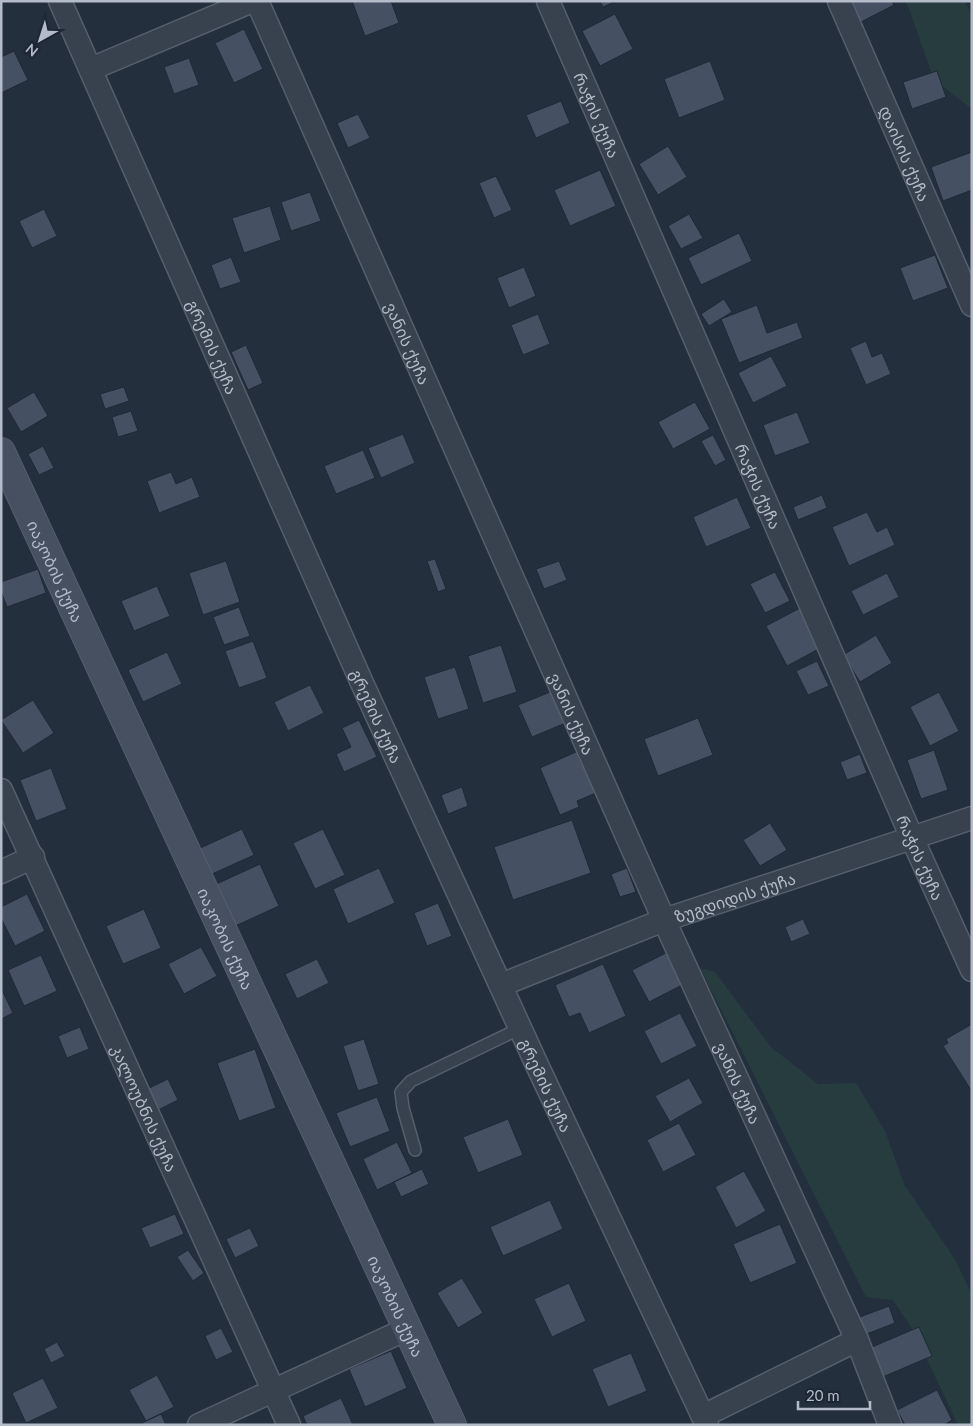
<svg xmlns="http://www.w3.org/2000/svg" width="973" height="1426" font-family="Lato,'Noto Sans Georgian',sans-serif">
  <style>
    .green { fill: #263c3f }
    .building { fill: #455162; stroke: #1f2835 }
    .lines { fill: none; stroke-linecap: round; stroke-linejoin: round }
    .lane-casing { stroke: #565f6c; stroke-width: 14 }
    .street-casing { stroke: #565f6c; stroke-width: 25 }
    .secondary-casing { stroke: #565f6c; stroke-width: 30 }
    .lane { stroke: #38414e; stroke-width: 11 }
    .street { stroke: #38414e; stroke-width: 22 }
    .secondary { stroke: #465061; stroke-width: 28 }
    .labels { text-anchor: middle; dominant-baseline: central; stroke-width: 5; stroke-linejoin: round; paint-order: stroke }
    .street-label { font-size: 16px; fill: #b4bcc9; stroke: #1d2633 }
  </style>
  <rect width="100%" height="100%" fill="#242f3e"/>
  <!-- green -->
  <path class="green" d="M904,1H964L972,13V109L934,80L908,6Z
    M700,968L715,972L771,1047L818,1084L856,1083L885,1131L904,1184L956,1261L970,1291L972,1425H958L913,1330L893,1300L866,1297Z"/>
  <!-- building -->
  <path class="building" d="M352,1H391L399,23L365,36Z
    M600,1H616L603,7Z
    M847,1H892L894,5L859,23Z
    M615,14L633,49L600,66L582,31Z
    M244,29L263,69L234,83L215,43Z
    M14,51L28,80L1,93V57Z
    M189,58L199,85L174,94L164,67Z
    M710,61L725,100L679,118L664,79Z
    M937,71L946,97L912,109L903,82Z
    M561,101L570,123L536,138L526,115Z
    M358,114L370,138L348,148L337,123Z
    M668,146L687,177L658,195L639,164Z
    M972,152V190L943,201L931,167Z
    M600,170L616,206L570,226L554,190Z
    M496,176L512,210L494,218L479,183Z
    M310,192L321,221L291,231L281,202Z
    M270,206L281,240L244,253L232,218Z
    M44,209L57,236L32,248L19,221Z
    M689,214L703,238L681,249L668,226Z
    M739,233L752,261L701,285L688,258Z
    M935,255L948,288L913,301L900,268Z
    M231,257L241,282L220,289L211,265Z
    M524,267L536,296L509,308L497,278Z
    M724,299L732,312L709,326L701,314Z
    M757,305L767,333L797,322L803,338L739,363L721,319Z
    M538,314L550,344L523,355L511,325Z
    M866,341L872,357L882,353L891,374L866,385L850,348Z
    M246,345L263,383L248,390L231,352Z
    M771,356L787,386L753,403L738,373Z
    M124,387L129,401L105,409L100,394Z
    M34,392L48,416L21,432L7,408Z
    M695,402L710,429L673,449L658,422Z
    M131,411L138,431L118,437L112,417Z
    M797,412L810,443L775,456L763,425Z
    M403,434L415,463L381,478L368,448Z
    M713,435L726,460L715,466L701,441Z
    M43,446L54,468L39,475L28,454Z
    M363,450L375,478L336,494L324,466Z
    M171,472L176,484L192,477L200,497L159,513L147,481Z
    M822,495L827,508L798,520L793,507Z
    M737,497L751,528L706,547L693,517Z
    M867,512L877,532L887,527L895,545L849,566L832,527Z
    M435,559L446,589L438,592L427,561Z
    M226,561L240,602L203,615L189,573Z
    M559,561L567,580L544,589L536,569Z
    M38,569L46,593L7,607L1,591V582Z
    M775,572L790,601L765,613L750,584Z
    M887,573L899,597L863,615L851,591Z
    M157,586L170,616L134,631L121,601Z
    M239,607L250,636L224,645L213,617Z
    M802,607L824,646L787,666L766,626Z
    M876,635L892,663L860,682L843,655Z
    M253,641L267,678L239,688L225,651Z
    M501,645L517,692L483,703L468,656Z
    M167,652L182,684L143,702L128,670Z
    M817,661L829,686L808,695L796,671Z
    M455,667L469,709L438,719L424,677Z
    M310,685L324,713L288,731L274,702Z
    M555,690L568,722L532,737L518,705Z
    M939,692L959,731L930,746L910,707Z
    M33,700L54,733L23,753L1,720Z
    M698,718L713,755L658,776L644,739Z
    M359,720L377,757L344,772L336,754L351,747L342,728Z
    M934,750L948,790L921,799L907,760Z
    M578,751L596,793L577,801L579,807L560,815L540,768Z
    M860,754L867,773L847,780L840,762Z
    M51,768L67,809L36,821L20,780Z
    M462,787L468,806L448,814L441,795Z
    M572,820L591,873L513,900L494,847Z
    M770,823L787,850L760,866L743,840Z
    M242,829L254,855L210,875L198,849Z
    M323,829L345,875L315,889L293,843Z
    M260,864L279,906L231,928L212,886Z
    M379,868L395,903L348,924L333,889Z
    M627,868L636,892L620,897L611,874Z
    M27,894L45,931L15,946L1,918V907Z
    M438,903L452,936L427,946L414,913Z
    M144,909L161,948L123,964L106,926Z
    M803,919L810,934L791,942L785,927Z
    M201,947L217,976L184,994L168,964Z
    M668,952L684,984L649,1002L632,970Z
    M41,955L57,991L24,1006L8,970Z
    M317,959L329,983L297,999L285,974Z
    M603,964L626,1016L589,1033L580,1013L569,1017L555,985Z
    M1,988L13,1013L1,1019Z
    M680,1013L697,1046L661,1064L644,1031Z
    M972,1024V1090H971L943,1046L948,1043L946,1039Z
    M80,1027L89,1049L67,1058L58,1036Z
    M364,1039L379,1084L358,1091L343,1046Z
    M255,1049L276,1108L239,1121L217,1063Z
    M689,1078L703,1103L670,1122L655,1096Z
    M168,1079L178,1100L154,1112L143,1091Z
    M377,1097L390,1131L350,1147L336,1113Z
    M508,1119L523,1155L478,1173L463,1137Z
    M679,1123L696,1155L663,1172L647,1140Z
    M397,1142L412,1173L377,1190L363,1159Z
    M422,1169L429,1184L401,1197L394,1182Z
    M744,1171L766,1211L736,1228L715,1187Z
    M550,1200L563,1229L503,1256L490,1227Z
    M175,1214L184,1234L150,1248L141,1228Z
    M780,1224L797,1263L750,1283L733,1244Z
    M250,1228L259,1246L235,1258L226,1239Z
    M188,1250L204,1273L193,1281L177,1257Z
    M462,1278L483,1313L458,1328L437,1293Z
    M569,1283L586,1321L552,1337L534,1299Z
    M889,1306L895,1323L864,1335L857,1318Z
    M919,1327L932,1356L878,1379L865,1350Z
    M221,1328L233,1352L216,1360L205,1336Z
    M57,1342L65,1356L51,1363L44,1349Z
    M391,1351L407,1388L365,1407L349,1369Z
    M631,1353L647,1391L608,1407L592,1369Z
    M157,1375L174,1407L146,1421L129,1390Z
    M43,1378L58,1408L26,1423L12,1393Z
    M937,1390L952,1420L944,1425H905L897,1410Z
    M341,1398L353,1425H307L303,1416Z
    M161,1414L166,1425H140L146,1421Z"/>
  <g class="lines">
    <!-- lane casing -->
    <g class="lane-casing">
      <path id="lane" d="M415,1150L403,1108L401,1092L411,1081L521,1028"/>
    </g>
    <!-- street casing -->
    <g class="street-casing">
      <g id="street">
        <path id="s1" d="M60,1L362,683L537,1065L707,1425"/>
        <path id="s2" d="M257,1L664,920L857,1340L890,1425"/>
        <path id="s3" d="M548,1L912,838L972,970"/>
        <path id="s4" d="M839,1L972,305"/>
        <path d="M91,69L252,1"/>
        <path id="s5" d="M1,790L289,1425"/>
        <path d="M1,872L33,857"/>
        <path id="s6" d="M501,985L664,920L972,818"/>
        <path d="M703,1416L857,1340"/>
        <path d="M199,1425L409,1328"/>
      </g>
    </g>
    <!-- secondary casing -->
    <g class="secondary-casing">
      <g id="secondary">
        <path id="s7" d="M1,452L452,1425"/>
      </g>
    </g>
    <!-- lane -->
    <use href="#lane" class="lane"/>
    <!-- street -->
    <use href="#street" class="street"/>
    <!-- secondary -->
    <use href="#secondary" class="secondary"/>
  </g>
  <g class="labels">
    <!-- street labels -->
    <g class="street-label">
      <text stroke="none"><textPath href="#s3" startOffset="124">რაჭის ქუჩა</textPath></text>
      <text stroke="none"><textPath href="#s4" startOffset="166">დაისის ქუჩა</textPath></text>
      <text stroke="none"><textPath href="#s2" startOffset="374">ვანის ქუჩა</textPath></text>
      <text stroke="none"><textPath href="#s1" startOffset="378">გრემის ქუჩა</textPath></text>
      <text stroke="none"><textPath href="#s3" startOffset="529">რაჭის ქუჩა</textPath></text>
      <text stroke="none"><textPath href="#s7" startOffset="131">იაკობის ქუჩა</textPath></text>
      <text stroke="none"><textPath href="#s2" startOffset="779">ვანის ქუჩა</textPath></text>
      <text stroke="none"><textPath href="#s1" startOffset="782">გრემის ქუჩა</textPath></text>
      <text stroke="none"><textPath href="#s3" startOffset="934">რაჭის ქუჩა</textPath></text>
      <text stroke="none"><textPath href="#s6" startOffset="250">ზუგდიდის ქუჩა</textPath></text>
      <text stroke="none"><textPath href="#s7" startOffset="536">იაკობის ქუჩა</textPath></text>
      <text stroke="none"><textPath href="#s2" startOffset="1184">ვანის ქუჩა</textPath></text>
      <text stroke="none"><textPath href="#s1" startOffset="1188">გრემის ქუჩა</textPath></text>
      <text stroke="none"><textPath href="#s5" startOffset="349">კალოუბნის ქუჩა</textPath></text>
      <text stroke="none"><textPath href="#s7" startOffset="941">იაკობის ქუჩა</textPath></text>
    </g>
  </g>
  <!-- border -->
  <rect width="973" height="1426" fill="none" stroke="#b4bcc9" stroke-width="5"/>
  <!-- north arrow -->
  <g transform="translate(40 40) rotate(219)" stroke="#1d2633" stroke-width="4" paint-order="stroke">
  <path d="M0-4L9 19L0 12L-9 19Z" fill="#b4bcc9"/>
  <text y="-8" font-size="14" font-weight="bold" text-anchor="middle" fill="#b4bcc9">N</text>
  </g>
  <!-- scale -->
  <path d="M798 1401v8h72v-8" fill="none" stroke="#b4bcc9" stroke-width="2.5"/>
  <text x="806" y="1401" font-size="15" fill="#b4bcc9" stroke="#1d2633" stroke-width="4" paint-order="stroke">20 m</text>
</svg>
